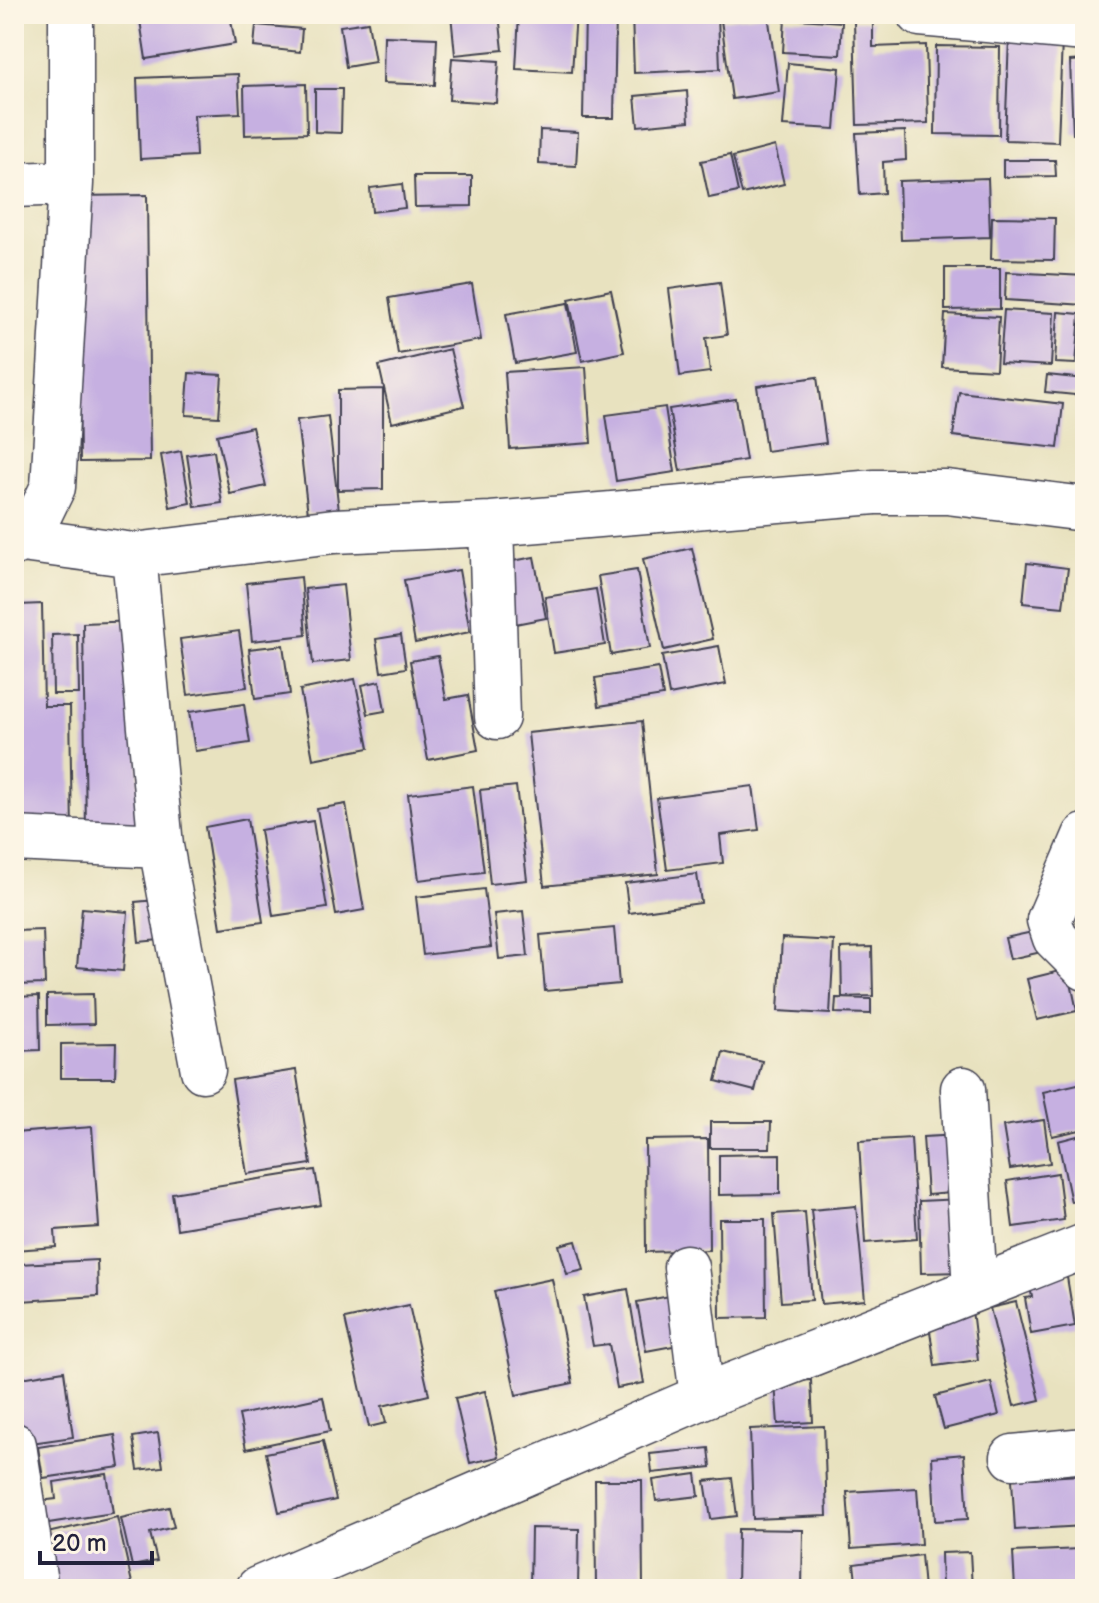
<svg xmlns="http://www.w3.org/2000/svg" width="1099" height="1603" font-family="'Balsamiq Sans',sans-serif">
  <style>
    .building { fill: #c6b0e1 }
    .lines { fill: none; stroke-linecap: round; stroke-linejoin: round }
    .minor-casing { stroke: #403f4f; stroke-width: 47 }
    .minor { stroke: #fff; stroke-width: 44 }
  </style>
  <rect width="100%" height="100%" fill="#fcf5e5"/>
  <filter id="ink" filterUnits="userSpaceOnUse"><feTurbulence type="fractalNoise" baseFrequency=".0125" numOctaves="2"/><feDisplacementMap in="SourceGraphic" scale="16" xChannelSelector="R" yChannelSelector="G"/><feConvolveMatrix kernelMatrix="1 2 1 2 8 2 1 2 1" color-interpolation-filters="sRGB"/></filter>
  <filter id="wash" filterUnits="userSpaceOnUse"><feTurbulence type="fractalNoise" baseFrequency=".006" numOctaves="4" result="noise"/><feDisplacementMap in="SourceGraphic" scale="32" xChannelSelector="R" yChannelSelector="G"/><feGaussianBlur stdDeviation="1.8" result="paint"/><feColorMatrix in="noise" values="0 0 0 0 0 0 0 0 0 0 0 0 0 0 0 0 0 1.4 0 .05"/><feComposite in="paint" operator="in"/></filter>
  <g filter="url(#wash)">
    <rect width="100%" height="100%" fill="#e8e2bf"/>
    <g id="blocks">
      <!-- building -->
      <path class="building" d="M139,14H230L235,44L146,59Z
        M451,14H499L503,50L455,55Z
        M519,14H576L572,72L516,69Z
        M585,14H616L614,118H583Z
        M632,14H718L720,69L634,73Z
        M768,14L779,92L732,99L721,20Z
        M785,18L842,22L840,55L783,52Z
        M854,21H873V47L926,45L928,123L857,125Z
        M368,22L375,62L346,67L340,26Z
        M256,25L302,29L300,52L254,47Z
        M384,36L437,38L435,85L383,83Z
        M1009,38L1062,40L1058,142L1005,140Z
        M936,46L1000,47L999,135L935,134Z
        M452,58L499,61L496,103L449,100Z
        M1085,60V134H1073L1070,61Z
        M788,63L840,68L835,129L783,126Z
        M238,74L240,113L194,115L196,156L140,159L137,78Z
        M306,84L307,133L245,135L244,86Z
        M315,89H342L341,133L315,132Z
        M687,91L689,121L638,126L635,96Z
        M540,130L578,132L576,166L539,164Z
        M905,131L906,160L883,162L884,193L860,195L856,133Z
        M775,146L784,184L742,194L733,157Z
        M730,155L738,192L709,198L701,161Z
        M1003,160H1055L1056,176L1003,177Z
        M414,176H472V206L415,207Z
        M988,178L990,237L901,240L899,181Z
        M402,184L405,208L372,212L370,188Z
        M147,195L150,461L80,462L77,196Z
        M992,217L1055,218L1054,260L991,259Z
        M945,268H1000V309L945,310Z
        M1006,272L1085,276V305L1005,300Z
        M720,282L727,335L706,338L710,372L680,376L669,289Z
        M472,284L481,340L398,354L389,298Z
        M611,290L624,352L582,361L569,299Z
        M568,303L577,352L515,363L506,314Z
        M1004,310L1054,313L1051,366L1000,363Z
        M1058,312L1080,314L1076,364L1055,363Z
        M945,314L999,317L996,370L942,367Z
        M1083,314H1085V357H1080Z
        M450,349L464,406L392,423L379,366Z
        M586,367L591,443L510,449L505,372Z
        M189,373L222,375L219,417L186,415Z
        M1047,375L1085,379V396L1045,392Z
        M817,377L826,443L766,451L757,386Z
        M383,389V489L338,490V390Z
        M959,392L1063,404L1058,448L953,436Z
        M736,399L746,460L680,471L669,409Z
        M665,407L675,472L616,481L606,415Z
        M328,416L339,511L308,514L297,420Z
        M252,427L266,486L230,494L217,435Z
        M181,451L190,503L170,507L161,455Z
        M214,451L222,503L195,507L187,455Z
        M692,548L713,639L664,650L643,559Z
        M534,557L546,618L510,625L498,564Z
        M1027,563L1068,568L1063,607L1023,603Z
        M459,570L470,632L415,643L404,580Z
        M637,570L650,648L611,655L598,576Z
        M301,577L306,635L252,641L246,583Z
        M19,583V605L42,604L44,706H70L72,834L14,836V584Z
        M343,585L351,660L313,664L305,589Z
        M596,589L605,645L554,653L545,597Z
        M137,621L139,829L86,830L83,623Z
        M239,631L247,687L188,695L180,639Z
        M78,634L79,694H53L52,635Z
        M401,635L406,668L381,672L376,639Z
        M283,645L290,694L255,699L249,649Z
        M719,646L726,684L669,695L662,656Z
        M438,656L446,699L468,695L478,750L428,760L410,661Z
        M658,668L663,696L599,706L595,678Z
        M355,679L369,748L313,759L300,690Z
        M380,681L385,711L368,714L362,685Z
        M244,704L250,743L195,751L189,712Z
        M642,721L658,874L544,886L528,733Z
        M473,786L484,872L419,880L408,794Z
        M516,786L527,880L490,884L480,790Z
        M753,786L759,830L720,835L723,863L667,870L657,798Z
        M346,804L364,910L336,915L317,809Z
        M247,819L263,922L221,928L205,827Z
        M313,821L327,908L273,916L260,830Z
        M697,874L701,903L629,913L625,883Z
        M484,889L491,947L423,955L416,897Z
        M167,899L170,939L139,942L135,902Z
        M82,908L128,912L123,971L77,967Z
        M523,911L528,956L499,959L494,914Z
        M614,928L619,984L545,991L540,935Z
        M43,930L45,984L14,985V931Z
        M1042,930L1046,951L1010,959L1005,938Z
        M782,938L834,941L830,1014L778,1011Z
        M872,947L873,996L842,997L841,948Z
        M1068,969L1077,1011L1037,1020L1027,979Z
        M93,994L94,1024L47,1025V995Z
        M39,996L40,1050L14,1051V997Z
        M836,998L871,999V1014L835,1013Z
        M116,1043L115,1078H61V1044Z
        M723,1052L762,1061L755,1091L716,1081Z
        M296,1070L311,1164L247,1174L232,1080Z
        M1082,1083L1085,1129L1052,1136L1043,1092Z
        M1044,1120L1050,1163L1010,1169L1003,1126Z
        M710,1122H771L770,1148H710Z
        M92,1127L99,1227L55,1230L56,1247L14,1250V1133Z
        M1085,1134V1198L1071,1202L1058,1141Z
        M960,1135L963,1192L927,1195L923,1137Z
        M911,1138L917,1239L865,1243L859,1141Z
        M708,1139L709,1250L646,1252L645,1140Z
        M780,1154V1194L719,1195V1155Z
        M315,1170L321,1205L177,1229L172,1193Z
        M1058,1173L1064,1220L1013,1227L1007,1181Z
        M962,1199L964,1272L921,1273L919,1201Z
        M856,1206L865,1300L821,1304L811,1210Z
        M805,1212L812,1300L781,1302L774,1214Z
        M719,1219H765L766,1317L720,1318Z
        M576,1241L584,1270L567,1274L559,1245Z
        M97,1260L98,1296L21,1301L19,1264Z
        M1066,1271L1075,1326L1031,1334L1025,1298L1032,1297L1028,1277Z
        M552,1279L573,1383L516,1395L494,1291Z
        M628,1289L644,1383L617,1388L609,1344L593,1346L584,1297Z
        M697,1291L705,1340L646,1351L637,1302Z
        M1016,1302L1040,1400L1014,1406L990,1308Z
        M409,1305L429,1395L382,1406L386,1423L369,1427L345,1319Z
        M972,1310L978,1360L935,1366L928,1317Z
        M64,1371L73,1437L24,1444L15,1379Z
        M811,1380L813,1422L778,1424L775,1383Z
        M991,1382L999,1415L944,1429L935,1396Z
        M485,1391L499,1457L470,1463L455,1398Z
        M323,1397L330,1431L246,1449L239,1415Z
        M824,1426L827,1516L753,1519L750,1429Z
        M158,1433L163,1467L138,1470L133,1437Z
        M115,1435L120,1467L43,1478L38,1447Z
        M323,1441L336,1500L279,1512L266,1453Z
        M709,1448L711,1467L652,1473L650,1454Z
        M964,1454L968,1519L935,1521L932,1457Z
        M107,1474L113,1513L42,1524L39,1501L56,1499L54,1482Z
        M696,1474L699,1496L656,1501L653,1480Z
        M1081,1475L1084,1526L1015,1530L1012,1479Z
        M732,1478L737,1516L711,1519L705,1481Z
        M595,1480H642L643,1589H596Z
        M917,1488L921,1544L851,1549L847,1492Z
        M169,1507L174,1527L150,1533L157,1561L132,1566L121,1518Z
        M117,1517L132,1583L105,1589H56L43,1534Z
        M531,1528L579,1529L578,1589H530Z
        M738,1529L803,1530L802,1589H737Z
        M1080,1549L1082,1589H1015L1013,1552Z
        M970,1552L972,1589H942L941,1553Z
        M921,1555L924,1589H857L854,1564Z"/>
    </g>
  </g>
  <g filter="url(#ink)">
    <use href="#blocks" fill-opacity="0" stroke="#403f4f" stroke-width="2"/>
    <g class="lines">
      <!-- minor casing -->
      <g class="minor-casing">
        <path id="minor" d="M920,14L1085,29
          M14,185L71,183
          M491,524L497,717
          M22,540L134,555L334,531L491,524L875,492H947L1085,509
          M14,543L33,528L53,487L71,183V14
          M134,555L161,846L203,1070
          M1085,836L1049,920L1055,938L1085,968
          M14,839L161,846
          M963,1089L975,1289
          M686,1267L702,1397
          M14,1445L36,1589
          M1013,1457L1085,1450
          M258,1589L702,1397L1085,1246"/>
      </g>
      <!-- minor -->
      <use href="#minor" class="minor"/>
    </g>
  </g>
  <!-- margin -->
  <rect width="1099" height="1603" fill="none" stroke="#fcf5e5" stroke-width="48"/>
  <!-- scale -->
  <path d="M40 1551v12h112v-12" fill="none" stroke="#22223b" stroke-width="4"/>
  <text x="52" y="1551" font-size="24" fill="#22223b" stroke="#fcf5e5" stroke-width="6" paint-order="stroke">20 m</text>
</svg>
